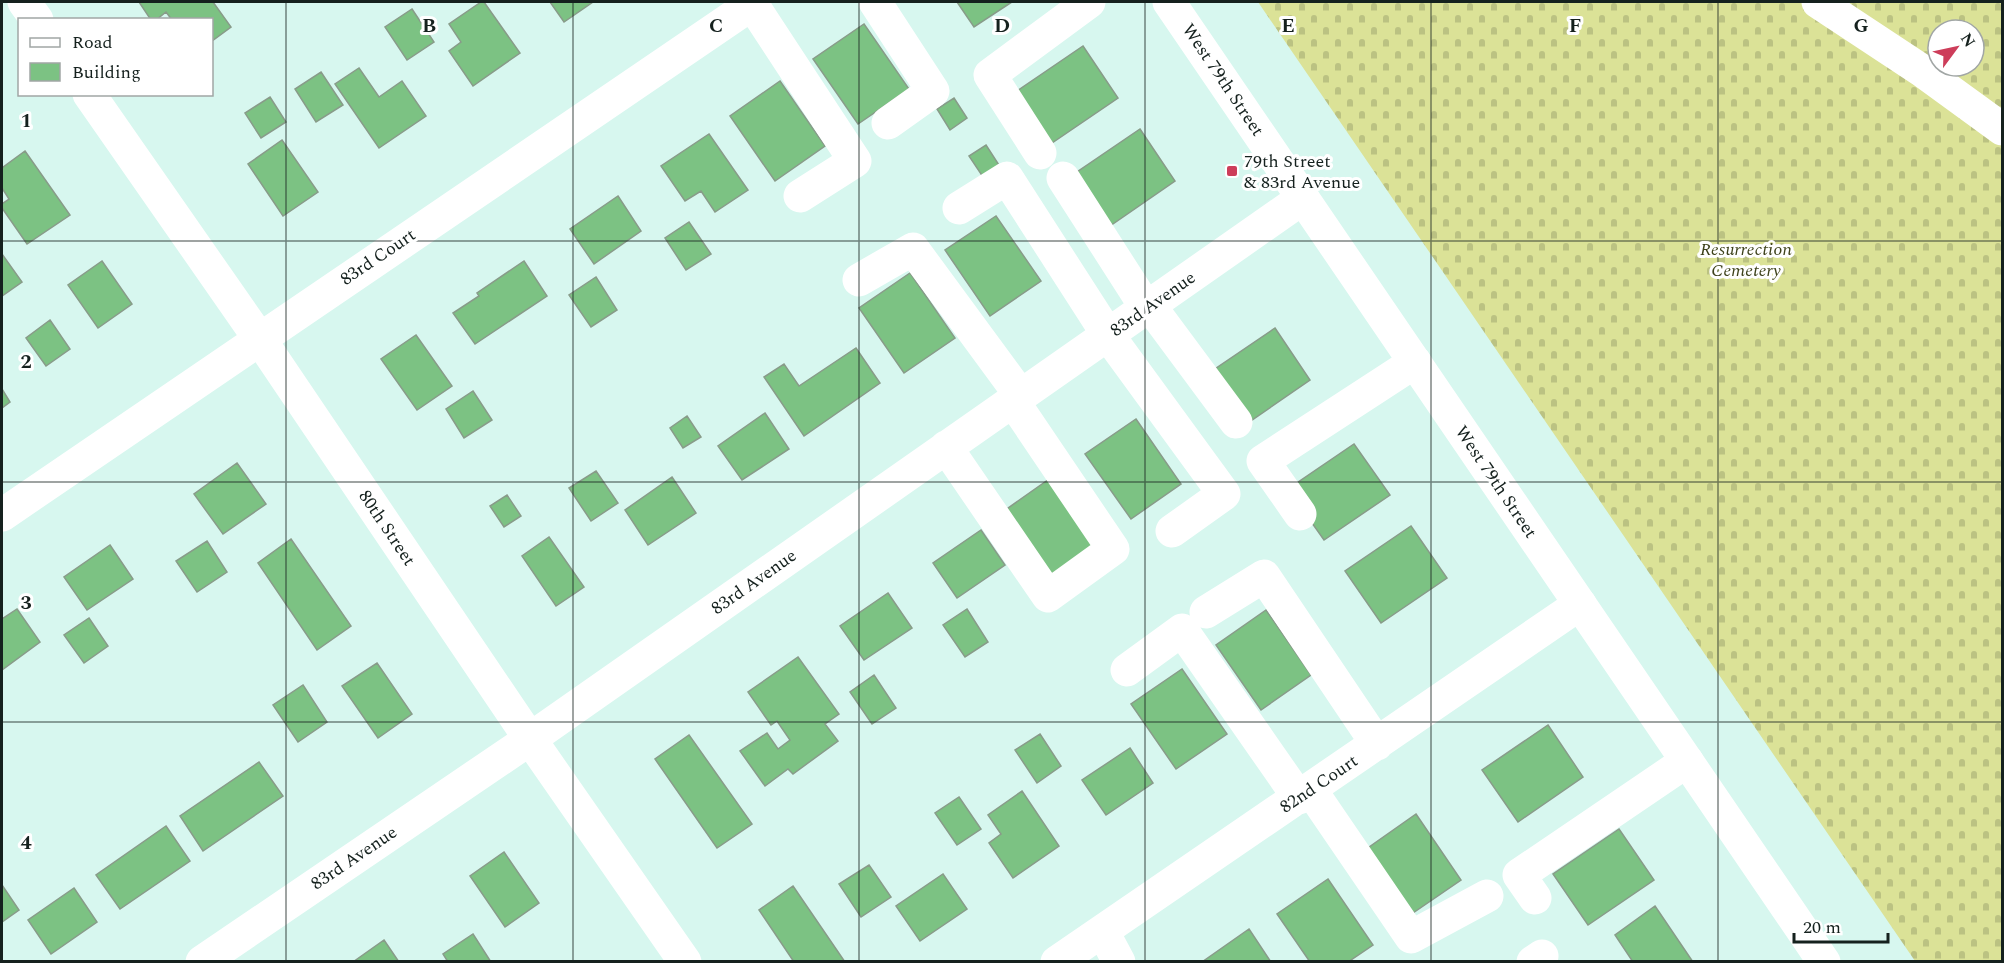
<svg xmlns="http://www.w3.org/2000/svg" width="2004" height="963" font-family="Spectral,serif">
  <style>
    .cemetery { fill: url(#cemetery-stones); fill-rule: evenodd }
    .building { fill: #7cc283; stroke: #889b89; stroke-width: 1.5 }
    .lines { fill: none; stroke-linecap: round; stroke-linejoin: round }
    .minor { stroke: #fff; stroke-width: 33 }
    .major { stroke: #fff; stroke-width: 33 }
    .grid { fill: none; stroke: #15211e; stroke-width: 1.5; stroke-opacity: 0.55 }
    .poi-dot { fill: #cd3d5a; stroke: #fff; stroke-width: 2 }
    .labels { text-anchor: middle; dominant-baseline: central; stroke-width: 6; stroke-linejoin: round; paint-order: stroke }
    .street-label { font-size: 18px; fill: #15211e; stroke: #fff }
    .poi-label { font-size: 18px; fill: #15211e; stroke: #fff; text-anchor: start }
    .park-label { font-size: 18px; font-style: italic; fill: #3d411a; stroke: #fff }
    .grid-label { font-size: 20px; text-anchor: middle; font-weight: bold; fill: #15211e; stroke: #fff; stroke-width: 6; stroke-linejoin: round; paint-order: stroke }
  </style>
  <defs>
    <pattern id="cemetery-stones" width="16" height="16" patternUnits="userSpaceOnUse" patternTransform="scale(1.5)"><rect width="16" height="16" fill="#dbe297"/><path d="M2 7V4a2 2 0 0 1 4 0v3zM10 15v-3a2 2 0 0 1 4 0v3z" fill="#bbc282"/></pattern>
  </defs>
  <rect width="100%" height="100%" fill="#d7f7ef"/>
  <!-- cemetery -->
  <path class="cemetery" d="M1258,2H2002V961H1915ZM1938,30H1974V66H1938Z"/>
  <!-- building -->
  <path class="building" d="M139,2H213L231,27L212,41V20H172L166,12L156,20H151Z
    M481,2H484L520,53L473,86L449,51L461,42L449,24Z
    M550,2H593L564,22Z
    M957,2H1012L974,27Z
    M412,9L434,42L407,60L385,27Z
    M864,24L909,89L858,124L813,59Z
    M1083,46L1118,98L1052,143L1017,91Z
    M359,68L379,97L402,81L426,116L379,148L335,84Z
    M321,72L343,105L316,122L295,89Z
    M780,81L825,146L775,181L730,116Z
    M270,97L286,122L261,138L245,113Z
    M954,98L967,118L950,130L937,109Z
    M1140,129L1175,181L1110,226L1074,174Z
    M709,134L748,190L715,212L701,191L685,201L661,166Z
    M282,140L318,192L283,216L248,164Z
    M986,145L999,165L983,177L969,156Z
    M25,151L70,215L27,244L2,208V204L9,199L2,188V168Z
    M618,196L641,231L594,264L570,229Z
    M996,216L1041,281L990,316L945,250Z
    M689,222L711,254L686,270L665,238Z
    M2,254L22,282L2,296Z
    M102,261L132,304L98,328L68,285Z
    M524,261L547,296L475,344L453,313L479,296L477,293Z
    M910,273L955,338L904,373L859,308Z
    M596,277L617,310L591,327L569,295Z
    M50,320L70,349L46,366L26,338Z
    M1275,328L1310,380L1245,425L1209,373Z
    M416,335L452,386L417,410L381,359Z
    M856,348L880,383L804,436L764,377L784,364L799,386Z
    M2,389L10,402L2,408Z
    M473,391L492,420L464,438L446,409Z
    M765,413L789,449L742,480L718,446Z
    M687,416L701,437L683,448L670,428Z
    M1136,419L1181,484L1131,519L1085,454Z
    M1354,444L1390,495L1324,540L1288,489Z
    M237,463L266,504L223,534L194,494Z
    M596,471L618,503L591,521L569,488Z
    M672,477L696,513L648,545L625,510Z
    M1052,477L1097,543L1046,578L1001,513Z
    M507,495L521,516L504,527L490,506Z
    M1411,526L1447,578L1381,623L1345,571Z
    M981,530L1005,565L957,598L933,563Z
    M549,537L584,587L556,606L522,556Z
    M291,539L351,626L317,650L258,563Z
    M207,541L227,572L197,592L176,561Z
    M110,545L133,579L87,610L64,577Z
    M888,593L912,628L864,660L840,626Z
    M17,609L40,642L2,670V619Z
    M967,609L988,642L965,657L943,625Z
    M1266,610L1311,675L1261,710L1216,645Z
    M89,618L108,646L84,663L64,635Z
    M798,657L839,714L825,724L838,741L793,774L788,769L765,786L740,751L767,733L778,749L790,740L777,721L771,725L748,692Z
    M377,663L412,714L378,738L342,686Z
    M1182,669L1227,734L1176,769L1131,704Z
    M874,675L896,708L872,724L850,692Z
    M303,685L327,722L298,742L273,705Z
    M1548,725L1583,777L1518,822L1482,770Z
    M1040,734L1061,766L1037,783L1015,750Z
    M689,735L752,824L717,848L655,759Z
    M1130,748L1153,783L1106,815L1082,780Z
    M259,762L283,796L203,851L180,816Z
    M1022,791L1059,846L1013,878L989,843L1001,834L988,815Z
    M959,797L981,829L957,845L935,813Z
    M1416,814L1461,880L1410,915L1365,850Z
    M166,826L190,861L120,909L96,875Z
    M1619,829L1654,880L1588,925L1553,874Z
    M504,852L539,903L505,927L470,876Z
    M869,865L891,897L861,917L839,884Z
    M943,874L967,909L920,941L896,906Z
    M1328,879L1373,945L1348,962H1310L1277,914Z
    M2,885L19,910L2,922Z
    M793,886L845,962H794L759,910Z
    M74,888L97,922L51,954L28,920Z
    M1655,906L1693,962H1633L1615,935Z
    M1249,929L1271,962H1202Z
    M473,934L491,962H448L443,954Z
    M384,940L399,962H353Z"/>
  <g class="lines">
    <!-- minor -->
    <path class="minor" d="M24,2L37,20
      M875,2L933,91L888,123
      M1818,2L1921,70L2002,129
      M752,4L855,161L800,196
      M89,94L259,338L530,739L685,962
      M1040,153L990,75L1089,2
      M1063,178L1147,309
      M959,208L1007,178L1108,335L1224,494L1172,531
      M859,280L913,249L1021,396
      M1150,306L1236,422
      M946,447L1048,596L1113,549L1013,401
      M1300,514L1263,461L1415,362
      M2,515L755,2
      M1206,612L1264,576L1377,744
      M1127,670L1182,630L1299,798
      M1310,789L1411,937L1487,896
      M1535,898L1519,875L1687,761
      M1103,932L1119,962
      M202,962L530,739L1303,198
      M1057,962L1580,604
      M1533,962L1542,956"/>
    <!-- major -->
    <path class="major" d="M1169,2L1824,962"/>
  </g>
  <!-- grid -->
  <path class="grid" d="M286,2V962M573,2V962M859,2V962M1145,2V962M1431,2V962M1718,2V962M2,241H2002M2,482H2002M2,722H2002"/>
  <!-- markers -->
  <rect class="poi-dot" x="1226" y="165" width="12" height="12" rx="3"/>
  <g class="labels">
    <!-- street labels -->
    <g class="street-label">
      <text transform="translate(1223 80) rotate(56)">West 79th Street</text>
      <text transform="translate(378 257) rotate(-34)">83rd Court</text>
      <text transform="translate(1153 304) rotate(-35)">83rd Avenue</text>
      <text transform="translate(1496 482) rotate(56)">West 79th Street</text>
      <text transform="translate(387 528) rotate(56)">80th Street</text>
      <text transform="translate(754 582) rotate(-35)">83rd Avenue</text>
      <text transform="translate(1319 784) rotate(-34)">82nd Court</text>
      <text transform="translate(354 858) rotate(-34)">83rd Avenue</text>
    </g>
    <!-- poi labels -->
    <g class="poi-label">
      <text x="1244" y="161">79th Street<tspan x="1244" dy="21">&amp; 83rd Avenue</tspan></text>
    </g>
    <!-- park labels -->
    <g class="park-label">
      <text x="1746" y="249">Resurrection<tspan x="1746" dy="21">Cemetery</tspan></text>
    </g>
  </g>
  <g class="grid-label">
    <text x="429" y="32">B</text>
    <text x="716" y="32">C</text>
    <text x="1002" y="32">D</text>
    <text x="1288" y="32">E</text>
    <text x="1575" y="32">F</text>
    <text x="1861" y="32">G</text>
    <text x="26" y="127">1</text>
    <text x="26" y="368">2</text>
    <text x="26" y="609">3</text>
    <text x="26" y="849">4</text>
  </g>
  <!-- border -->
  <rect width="2004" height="963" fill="none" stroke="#15211e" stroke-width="6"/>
  <!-- legend -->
  <rect x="18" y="18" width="195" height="78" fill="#ffffff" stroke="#a1a6a5" stroke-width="1.5"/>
  <rect x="30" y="38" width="30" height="9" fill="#ffffff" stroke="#a1a6a5" stroke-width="1.5"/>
  <text x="72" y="48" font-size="18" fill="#15211e">Road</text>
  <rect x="30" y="63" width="30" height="18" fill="#7cc283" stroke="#a1a6a5" stroke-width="1.5"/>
  <text x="72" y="78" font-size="18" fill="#15211e">Building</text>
  <!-- north arrow -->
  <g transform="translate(1956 48) rotate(57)"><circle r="28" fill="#ffffff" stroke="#a1a6a5" stroke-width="1.5"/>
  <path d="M0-4.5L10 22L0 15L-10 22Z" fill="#cd3d5a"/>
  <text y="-9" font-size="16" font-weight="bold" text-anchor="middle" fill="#15211e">N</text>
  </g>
  <!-- scale -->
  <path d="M1794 933v9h94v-9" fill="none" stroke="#15211e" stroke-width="3"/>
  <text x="1803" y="933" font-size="18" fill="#15211e" stroke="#ffffff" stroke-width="4.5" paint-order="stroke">20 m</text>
</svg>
